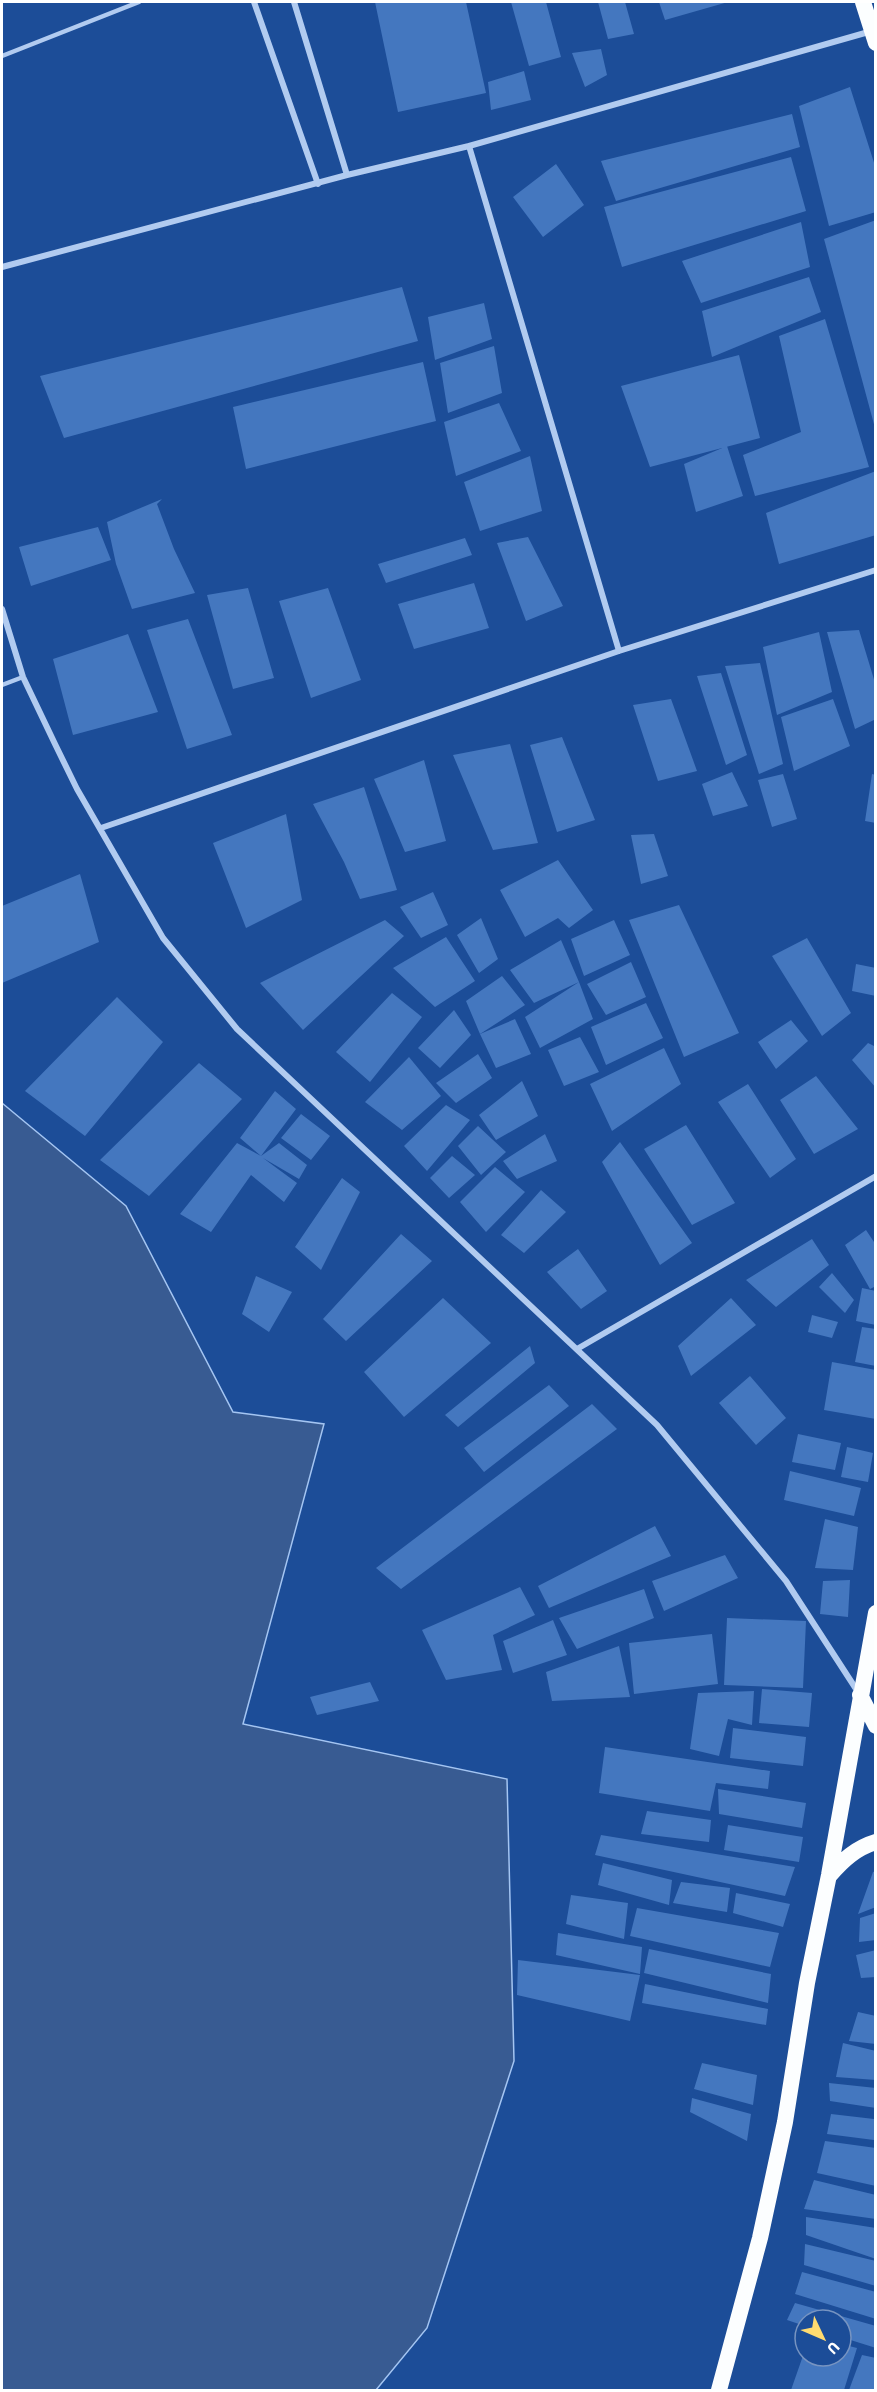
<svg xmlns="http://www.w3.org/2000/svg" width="877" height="2392" font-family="'Source Sans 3',sans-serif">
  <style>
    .water { fill: #385b92; stroke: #a4c5f2; stroke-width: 1.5 }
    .building { fill: #4477bf }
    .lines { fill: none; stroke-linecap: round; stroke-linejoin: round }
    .service { stroke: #b1cbf0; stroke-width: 4.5 }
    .minor { stroke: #b1cbf0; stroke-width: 6 }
    .trunk { stroke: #fcfeff; stroke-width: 16 }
  </style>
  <rect width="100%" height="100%" fill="#1c4d98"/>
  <!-- water -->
  <path class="water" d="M2,1103L126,1206L233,1412L324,1424L243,1724L507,1779L514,2061L427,2328L376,2390H2Z"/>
  <!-- building -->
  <path class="building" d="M375,2H466L486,93L398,112Z
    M511,2H546L561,57L529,66Z
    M598,2H625L634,34L608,39Z
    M659,2H728L665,20Z
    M601,49L607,75L585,87L572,53Z
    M524,71L531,100L491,110L488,82Z
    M850,87L876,169V212L829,226L799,106Z
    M792,114L800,147L616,201L601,161Z
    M791,157L806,211L622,267L604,207Z
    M556,164L584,205L543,237L513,197Z
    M876,220V428H875L824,239Z
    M801,222L810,267L701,303L682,261Z
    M809,277L821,312L712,357L702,311Z
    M402,287L418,341L64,438L40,376Z
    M484,303L492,339L435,360L428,317Z
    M825,319L869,467L755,496L743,455L801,432L779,336Z
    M494,346L502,393L448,413L440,363Z
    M739,355L760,438L650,467L621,386Z
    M423,362L436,421L246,469L233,407Z
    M499,403L521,451L456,476L444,422Z
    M727,446L743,496L696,512L684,464Z
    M530,456L542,511L480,531L464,482Z
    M876,471V535L779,564L766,513Z
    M162,499L157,504L174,549L195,593L132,609L116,564L107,522Z
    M98,527L111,560L31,586L19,547Z
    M528,537L563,606L526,621L497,543Z
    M465,538L472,555L386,583L378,564Z
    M474,583L489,628L414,649L398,604Z
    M248,588L274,678L233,689L207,595Z
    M328,588L361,680L311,698L279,601Z
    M188,619L232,735L187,749L147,630Z
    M859,630L876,686V719L855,729L827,632Z
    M819,632L832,692L777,715L763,647Z
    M128,634L158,712L73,735L53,659Z
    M760,663L783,764L759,774L725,666Z
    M721,673L747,755L726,765L697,676Z
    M671,699L697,771L658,781L633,705Z
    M833,699L850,746L794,771L781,717Z
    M562,737L595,820L557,832L530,745Z
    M510,744L538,843L493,850L453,755Z
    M424,760L446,841L405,852L374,779Z
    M732,772L748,806L713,816L702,784Z
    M783,774L797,819L772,827L758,780Z
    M872,774L876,775V823L865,821Z
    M364,787L397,890L360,899L344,862L313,804Z
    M286,814L302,900L246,928L213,843Z
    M654,834L668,876L641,884L631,835Z
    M558,860L593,910L569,928L558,918L525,937L500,890Z
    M80,874L99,942L2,983V906Z
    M433,892L448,925L421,938L400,907Z
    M679,905L739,1033L684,1057L629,920Z
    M481,918L498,959L479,973L457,935Z
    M385,920L404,936L303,1030L260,983Z
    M614,920L630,955L584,976L571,939Z
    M446,937L475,981L435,1007L393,968Z
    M807,938L851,1013L822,1036L772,956Z
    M561,940L579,982L534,1003L510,970Z
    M631,962L646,997L606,1015L587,984Z
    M856,964L876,968V996L852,991Z
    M502,976L525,1005L480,1034L515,1019L531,1054L496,1068L480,1034L466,1001Z
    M579,982L593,1019L540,1048L525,1017Z
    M392,993L422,1017L370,1082L336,1052Z
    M117,997L163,1042L85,1136L25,1091Z
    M646,1003L663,1038L606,1065L591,1027Z
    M454,1010L471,1035L440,1068L418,1048Z
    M791,1020L808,1041L776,1069L758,1042Z
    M580,1037L599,1072L564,1086L548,1050Z
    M868,1043L876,1047V1088L852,1060Z
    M664,1048L681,1084L612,1131L590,1084Z
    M478,1054L492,1078L456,1103L436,1083Z
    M409,1057L441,1096L402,1130L365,1102Z
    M199,1063L242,1099L149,1196L100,1160Z
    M816,1076L858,1129L814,1154L780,1100Z
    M522,1081L538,1116L496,1140L479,1115Z
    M748,1084L796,1159L770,1178L718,1102Z
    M275,1091L296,1109L261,1156L279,1143L307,1165L299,1179L263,1158L297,1183L284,1202L251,1175L211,1232L180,1214L237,1143L261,1156L240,1138Z
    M446,1105L470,1120L427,1171L404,1146Z
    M301,1114L330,1136L311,1160L281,1138Z
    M686,1125L735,1203L692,1225L644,1149Z
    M478,1126L506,1152L481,1175L458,1146Z
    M545,1134L557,1161L517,1179L503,1161Z
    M620,1142L692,1243L660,1265L602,1162Z
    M452,1156L475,1175L449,1198L430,1178Z
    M495,1167L525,1192L486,1232L460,1202Z
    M342,1178L360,1192L321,1270L295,1247Z
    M541,1190L566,1212L524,1253L501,1235Z
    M866,1230L876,1245V1286L870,1289L845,1245Z
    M401,1234L432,1261L346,1341L323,1319Z
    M812,1239L829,1265L776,1307L746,1280Z
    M578,1249L607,1291L581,1309L547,1272Z
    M832,1273L854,1300L845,1313L819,1287Z
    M256,1276L292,1292L269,1332L242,1314Z
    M862,1288L876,1291V1325L856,1321Z
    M443,1298L491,1343L404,1417L364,1372Z
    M731,1298L756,1325L691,1376L678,1346Z
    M812,1315L838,1322L832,1338L808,1332Z
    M862,1327L876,1329V1366L855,1362Z
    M530,1346L535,1363L458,1427L445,1415Z
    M832,1362L876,1370V1419L824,1410Z
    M750,1376L786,1418L756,1445L719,1403Z
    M549,1385L569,1406L484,1472L464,1448Z
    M592,1404L617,1429L401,1589L376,1568Z
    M798,1434L841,1443L835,1470L792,1462Z
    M847,1447L873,1453L868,1482L841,1477Z
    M790,1471L861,1488L854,1516L784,1500Z
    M825,1519L858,1527L853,1570L815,1568Z
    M655,1526L671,1556L549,1608L538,1586Z
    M725,1555L738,1578L664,1611L652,1581Z
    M850,1580L848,1617L820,1614L823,1581Z
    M520,1587L535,1615L493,1635L502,1670L446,1680L422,1630Z
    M644,1589L654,1618L577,1649L559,1618Z
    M727,1618L806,1621L803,1688L724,1685Z
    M553,1620L567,1655L513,1673L503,1641Z
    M712,1634L718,1684L634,1694L629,1643Z
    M619,1646L630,1697L552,1701L546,1672Z
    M370,1682L379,1701L317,1715L310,1697Z
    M762,1689L812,1693L809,1727L759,1723Z
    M754,1691L752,1725L728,1719L719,1756L690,1749L698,1693Z
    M733,1728L806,1737L803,1766L730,1758Z
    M605,1747L770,1771L768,1789L716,1783L710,1811L599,1793Z
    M718,1789L806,1803L802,1828L719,1814Z
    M647,1811L711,1820L709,1842L641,1834Z
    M728,1825L803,1837L799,1862L724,1850Z
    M601,1835L795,1867L785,1896L595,1855Z
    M603,1863L672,1880L669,1905L598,1885Z
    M876,1871V1907L858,1914L873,1872Z
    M681,1882L730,1888L727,1912L673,1903Z
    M736,1893L790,1904L783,1927L733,1913Z
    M571,1895L628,1903L624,1939L566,1924Z
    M637,1908L779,1933L770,1967L630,1936Z
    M876,1913V1940L859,1942L860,1918Z
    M558,1933L642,1947L640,1974L556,1955Z
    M649,1949L771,1974L768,2003L644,1973Z
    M876,1950V1977L861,1978L856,1955Z
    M518,1960L640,1975L630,2021L517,1995Z
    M645,1984L768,2009L766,2025L642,2003Z
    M858,2012L876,2016V2044L849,2041Z
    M843,2043L876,2051V2080L836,2077Z
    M702,2063L757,2075L753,2105L694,2089Z
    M829,2083L876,2088V2108L830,2101Z
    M692,2098L751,2114L747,2141L690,2112Z
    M831,2114L874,2119V2140L827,2134Z
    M825,2141L876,2148V2186L817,2173Z
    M814,2180L876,2195V2219L804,2209Z
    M806,2217L876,2228V2259L806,2235Z
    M805,2244L876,2261V2286L804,2265Z
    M802,2272L876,2292V2319L795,2294Z
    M795,2303L876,2326V2348L841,2337V2320H805V2326L787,2320Z
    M841,2344L857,2348L844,2390H791L805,2350V2356H841Z
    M862,2355L876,2358V2390H849Z"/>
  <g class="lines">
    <!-- service -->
    <path class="service" d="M2,56L139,2
      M2,685L23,677"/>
    <!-- minor -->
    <path class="minor" d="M254,2L318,184
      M294,2L347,175
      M469,146L619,651
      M2,267L347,175L469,146L872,31
      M2,609L23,677L55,744L77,789L163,938L237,1029L657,1425L786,1581L858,1692
      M101,828L619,651L876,570
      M577,1349L876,1176"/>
    <!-- trunk -->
    <path class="trunk" d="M863,2L876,43
      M860,1695L876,1726
      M830,1875C843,1860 856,1848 876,1842
      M719,2390L760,2238L785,2122L807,1983L829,1875L876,1613"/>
  </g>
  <!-- border -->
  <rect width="877" height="2392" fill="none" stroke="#ffffff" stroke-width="6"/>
  <!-- north arrow -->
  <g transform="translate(823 2338) rotate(134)"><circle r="28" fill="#1c4d98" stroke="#7794c1" stroke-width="1.5"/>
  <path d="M0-4.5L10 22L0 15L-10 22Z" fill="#ffdb70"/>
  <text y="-9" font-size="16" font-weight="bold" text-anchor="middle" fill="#ffffff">U</text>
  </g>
</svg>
